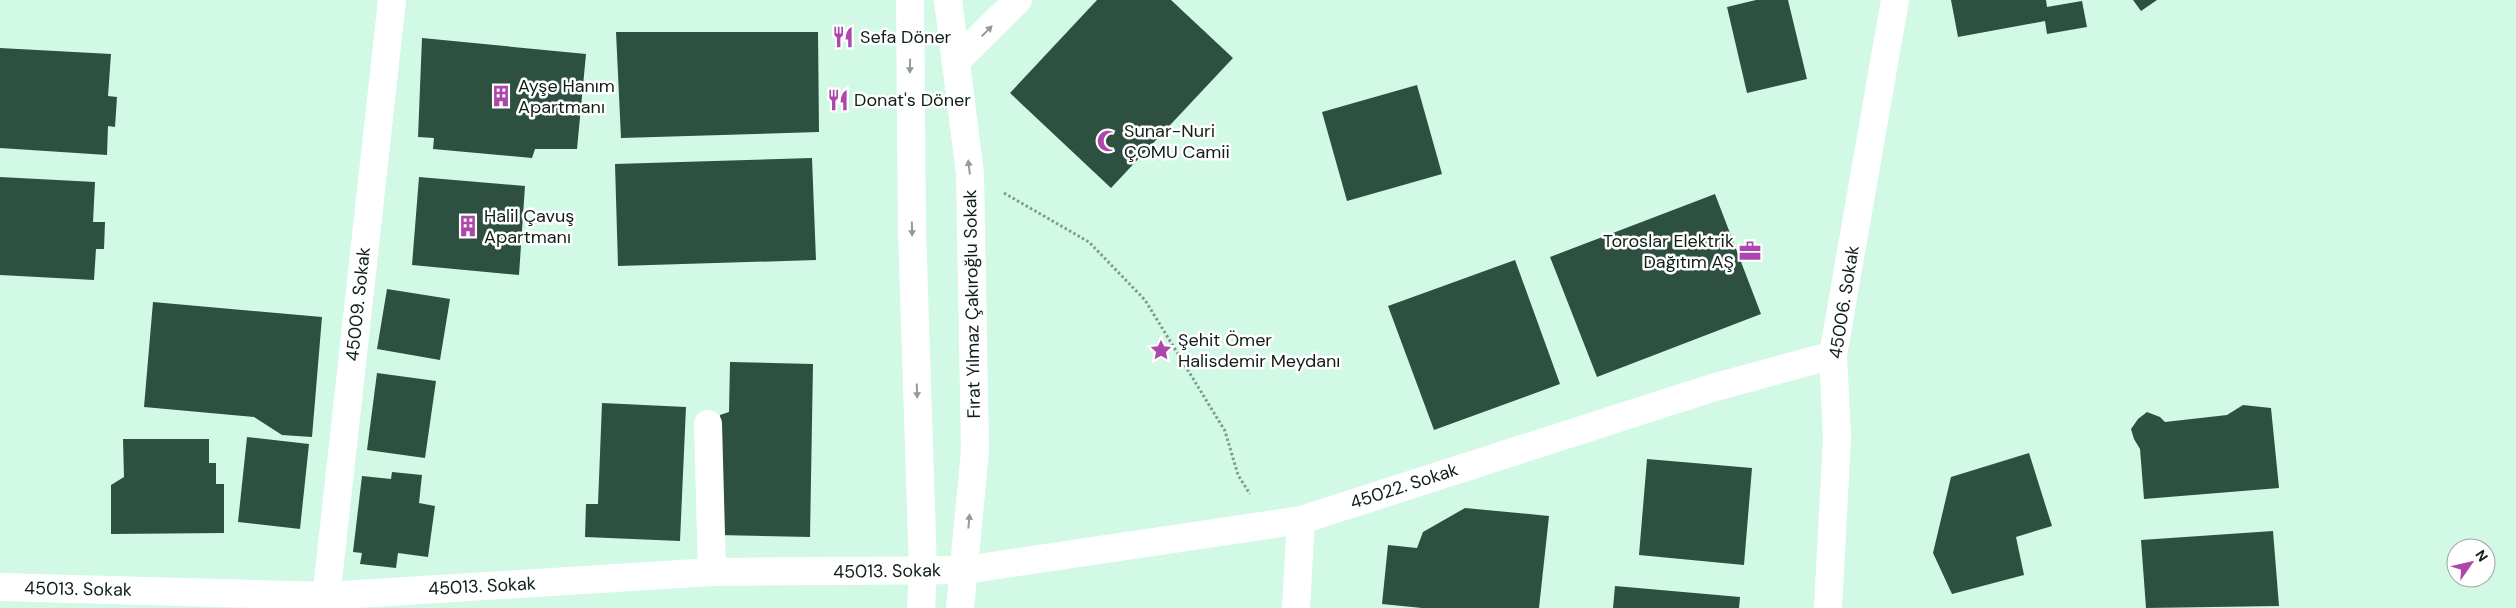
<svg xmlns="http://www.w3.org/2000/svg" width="2516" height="608" font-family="'DM Sans',sans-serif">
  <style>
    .building { fill: #2e5040 }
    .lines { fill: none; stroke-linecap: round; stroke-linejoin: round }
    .path { stroke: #7e9b8c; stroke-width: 3; stroke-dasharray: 2.5 2.5; stroke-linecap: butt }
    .minor { stroke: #fff; stroke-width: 28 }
    .oneway { fill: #939a97 }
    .labels { text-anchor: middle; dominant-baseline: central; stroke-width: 5; stroke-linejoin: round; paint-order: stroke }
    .poi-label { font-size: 18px; fill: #0f1e17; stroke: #fff; text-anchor: start }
    .street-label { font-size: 18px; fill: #0f1e17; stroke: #fff }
  </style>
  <rect width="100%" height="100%" fill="#d2f9e5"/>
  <!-- building -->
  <path class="building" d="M1097,0H1171L1233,58L1111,188L1010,93Z
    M1756,0H1788L1807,79L1747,93L1727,7Z
    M1951,0H2046L2047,7L2082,1L2087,27L2047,34L2045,21L1958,37Z
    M2133,0H2157L2141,11Z
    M616,32H818L819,132L621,138Z
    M422,38L586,54L577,149H535L532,158L433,149L434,138L418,137Z
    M0,48L111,54L108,96L117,97L115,127L108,126L107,155L0,148Z
    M1417,85L1442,174L1347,201L1322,112Z
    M812,158L816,260L618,266L615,164Z
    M0,177L95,182L93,222H105L104,249H96L94,280L0,275Z
    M419,177L525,186L519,275L412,265Z
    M1715,194L1761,314L1597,377L1550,257Z
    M1515,260L1560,384L1434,430L1388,306Z
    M387,289L450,299L440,360L377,349Z
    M153,302L322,317L312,437L282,435L254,417L144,407Z
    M730,362L813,364L810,537L718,535L720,415L729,412Z
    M377,373L436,381L425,458L367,450Z
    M602,403L686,407L680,541L585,537L586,504H598Z
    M2243,405L2271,408L2279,488L2144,499L2140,449L2134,439L2131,429L2138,419L2147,412L2160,417L2165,422L2227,415Z
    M247,437L309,444L300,529L238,522Z
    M123,439H209V463H216V484H224V533L111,534V485L124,477Z
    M2029,453L2052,526L2016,537L2024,575L1952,594L1933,553L1951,477Z
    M1647,459L1752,468L1744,565L1639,555Z
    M392,472L422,475L419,503L435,506L428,557L398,553L396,568L360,564L362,553L353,552L362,476L391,479Z
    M1465,508L1549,516L1539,608H1422L1382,604L1388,545L1417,548L1423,532Z
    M2273,531L2279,606L2146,608L2141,540Z
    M1615,586L1740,597L1739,608H1613Z"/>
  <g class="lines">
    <!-- path -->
    <path class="path" d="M1004,193L1089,242L1145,300L1225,431L1238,475L1250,494"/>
    <!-- minor -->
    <path class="minor" d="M910,0L912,230L923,571L921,608
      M948,0L970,174L975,451L960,608
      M956,61L1018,0
      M708,424L712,572
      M0,587L326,596L712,572L965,570L1301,520L1712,388L1833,355
      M325,608L392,0
      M1296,608L1301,520
      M1828,608L1837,438L1833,355L1895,0"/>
  </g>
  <!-- one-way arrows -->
  <defs><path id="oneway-solid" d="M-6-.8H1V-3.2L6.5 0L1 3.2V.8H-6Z" transform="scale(1.25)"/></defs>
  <g class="oneway">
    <use href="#oneway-solid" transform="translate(987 31) rotate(-45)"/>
    <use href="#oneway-solid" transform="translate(910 66) rotate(91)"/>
    <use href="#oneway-solid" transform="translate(969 167) rotate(-97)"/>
    <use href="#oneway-solid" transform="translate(912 229) rotate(89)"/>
    <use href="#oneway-solid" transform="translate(917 391) rotate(88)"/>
    <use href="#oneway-solid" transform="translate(969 521) rotate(-85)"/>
  </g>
  <!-- icons -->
  <defs>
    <g id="restaurant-bare" transform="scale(1.725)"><path d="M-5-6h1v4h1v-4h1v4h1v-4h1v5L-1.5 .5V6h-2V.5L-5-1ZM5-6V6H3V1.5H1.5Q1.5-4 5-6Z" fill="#ad47ab" stroke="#fff" stroke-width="2.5" paint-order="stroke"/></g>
    <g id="building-bare" transform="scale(1.725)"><path d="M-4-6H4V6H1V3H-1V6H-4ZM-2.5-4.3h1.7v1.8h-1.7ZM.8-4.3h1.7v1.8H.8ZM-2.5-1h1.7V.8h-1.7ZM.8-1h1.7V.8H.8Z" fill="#ad47ab" stroke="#fff" stroke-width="2.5" paint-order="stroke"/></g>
    <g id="mosque-bare" transform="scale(1.725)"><path d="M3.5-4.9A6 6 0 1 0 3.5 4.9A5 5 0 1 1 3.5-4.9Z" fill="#ad47ab" stroke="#fff" stroke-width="2.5" paint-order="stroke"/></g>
    <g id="office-bare" transform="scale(1.725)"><path d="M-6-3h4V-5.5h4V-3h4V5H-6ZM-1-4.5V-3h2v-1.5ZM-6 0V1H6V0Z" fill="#ad47ab" stroke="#fff" stroke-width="2.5" paint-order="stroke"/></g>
    <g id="sight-bare" transform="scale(1.725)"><path d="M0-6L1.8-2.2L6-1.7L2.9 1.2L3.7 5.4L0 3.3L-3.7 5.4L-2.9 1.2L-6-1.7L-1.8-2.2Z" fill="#ad47ab" stroke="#fff" stroke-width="2.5" paint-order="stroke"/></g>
  </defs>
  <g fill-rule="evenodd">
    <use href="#restaurant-bare" x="843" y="37"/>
    <use href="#building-bare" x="501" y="96"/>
    <use href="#restaurant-bare" x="838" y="100"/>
    <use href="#mosque-bare" x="1108" y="141"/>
    <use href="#building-bare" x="468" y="226"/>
    <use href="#office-bare" x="1750" y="251"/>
    <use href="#sight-bare" x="1161" y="350"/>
  </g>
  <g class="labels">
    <!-- poi labels -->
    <g class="poi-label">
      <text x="860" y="37">Sefa Döner</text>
      <text x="518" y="86">Ayşe Hanım<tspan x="518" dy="21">Apartmanı</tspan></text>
      <text x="854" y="100">Donat's Döner</text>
      <text x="1124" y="131">Sunar-Nuri<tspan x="1124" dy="21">ÇOMU Camii</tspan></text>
      <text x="484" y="216">Halil Çavuş<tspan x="484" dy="21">Apartmanı</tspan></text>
      <text x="1734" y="241" text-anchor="end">Toroslar Elektrik<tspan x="1734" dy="21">Dağıtım AŞ</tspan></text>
      <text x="1178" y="340">Şehit Ömer<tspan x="1178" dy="21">Halisdemir Meydanı</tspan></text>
    </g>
    <!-- street labels -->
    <g class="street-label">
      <text transform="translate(1844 302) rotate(-81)">45006. Sokak</text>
      <text transform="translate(358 304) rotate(-84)">45009. Sokak</text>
      <text transform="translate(972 304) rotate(-91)">Fırat Yılmaz Çakıroğlu Sokak</text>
      <text transform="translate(1404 486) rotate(-18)">45022. Sokak</text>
      <text transform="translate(887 571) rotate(-1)">45013. Sokak</text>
      <text transform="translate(482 586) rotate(-3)">45013. Sokak</text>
      <text transform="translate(78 589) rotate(1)">45013. Sokak</text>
    </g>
  </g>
  <!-- north arrow -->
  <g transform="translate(2471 563) rotate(56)"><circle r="24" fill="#ffffff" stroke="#9fa5a2"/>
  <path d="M0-4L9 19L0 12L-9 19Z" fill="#ad47ab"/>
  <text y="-8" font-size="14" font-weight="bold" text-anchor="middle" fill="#0f1e17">N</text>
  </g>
</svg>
